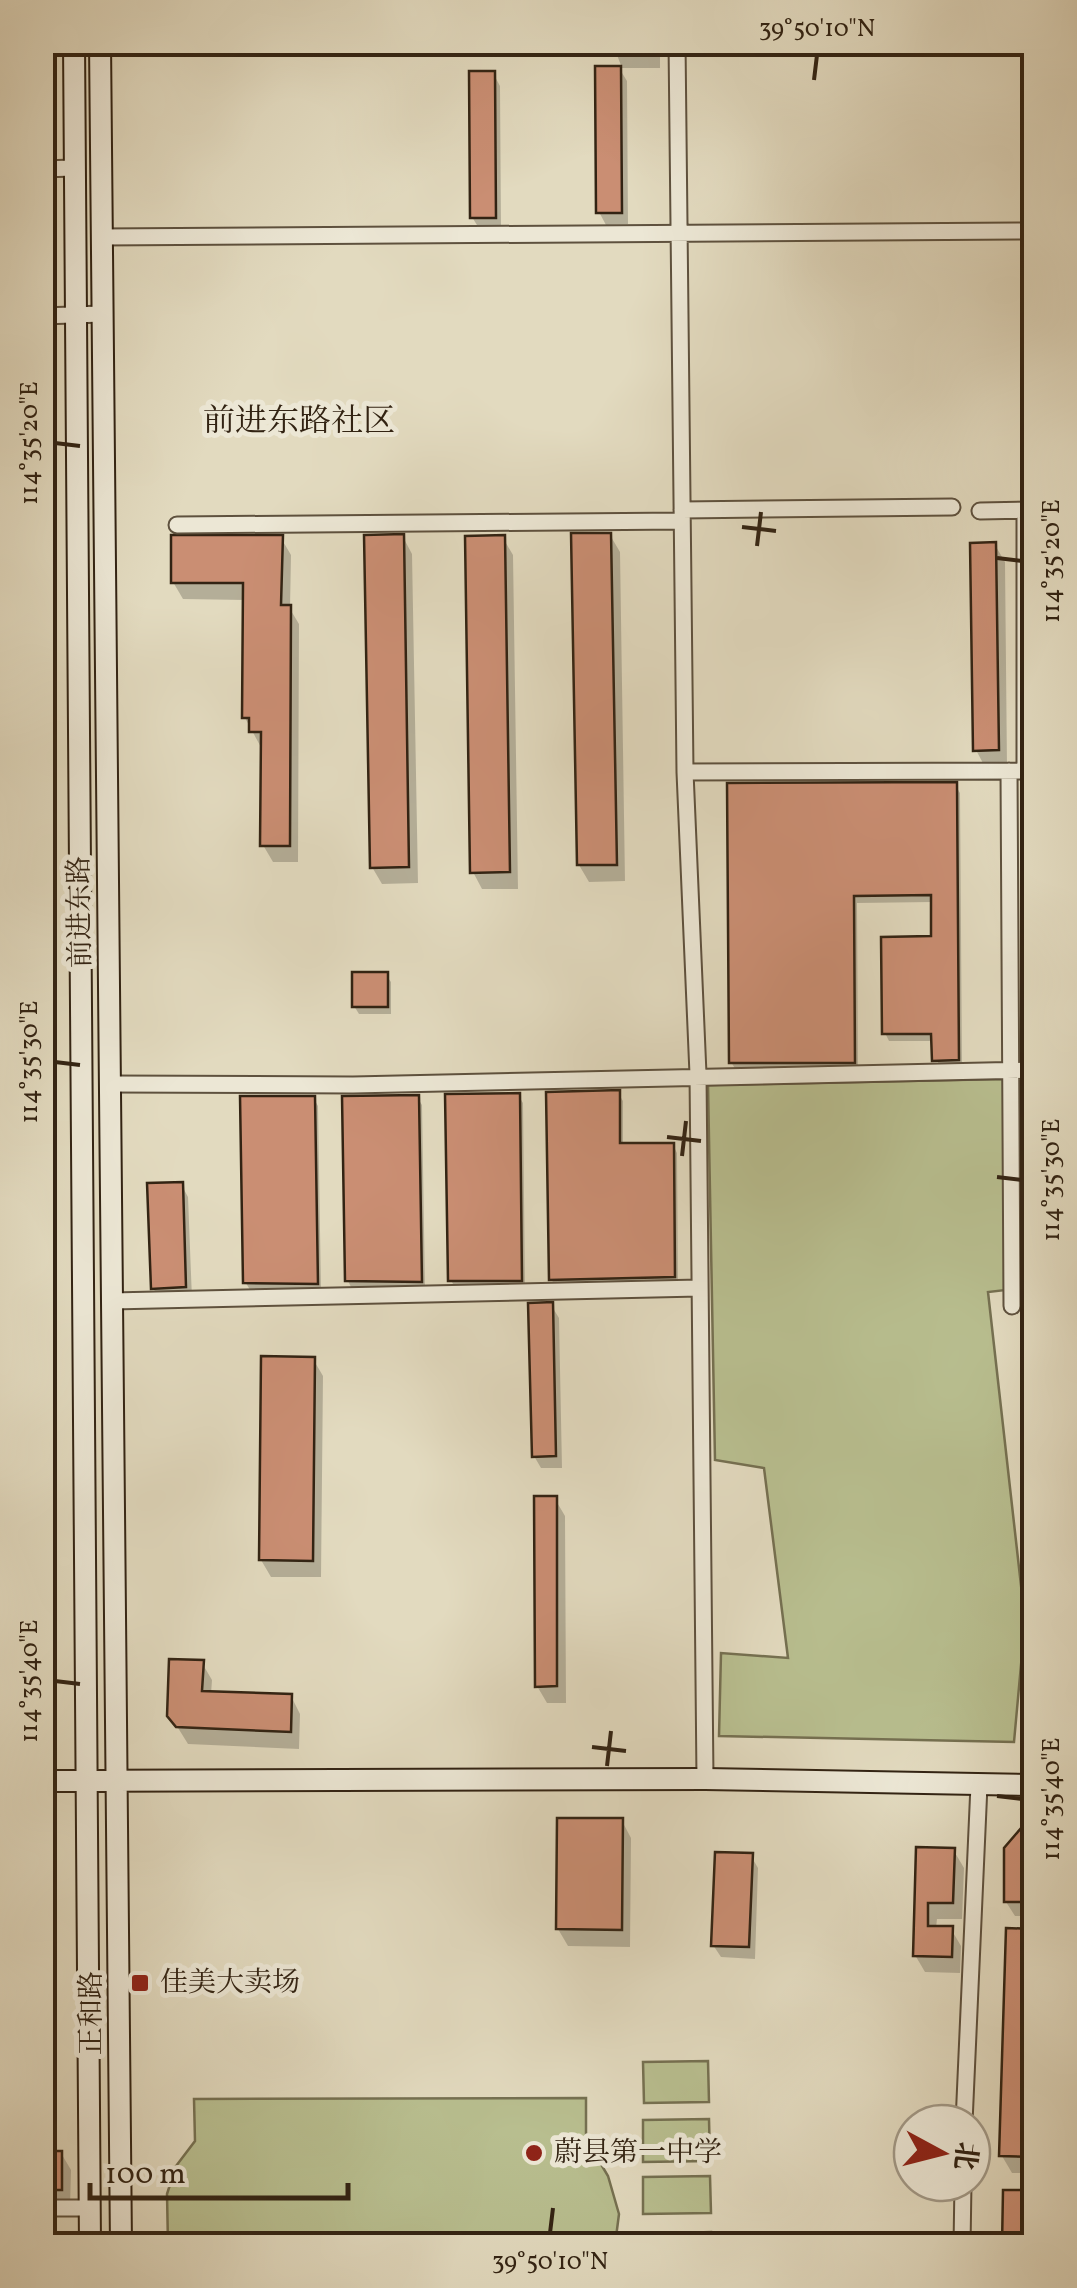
<svg xmlns="http://www.w3.org/2000/svg" width="1077" height="2288" font-family="Vollkorn,'Noto Serif SC',serif">
  <style>
    .green { fill: #b8be8f; stroke: #757051; stroke-width: 2.5 }
    .shadow { fill: #0003 }
    .building { fill: #ca8e73; stroke: #322313; stroke-width: 2.5 }
    .lines { fill: none; stroke-linecap: round; stroke-linejoin: round }
    .street-casing { stroke: #5e513e; stroke-width: 19 }
    .secondary-casing { stroke: #322313; stroke-width: 24 }
    .street { stroke: #ece7d5; stroke-width: 15 }
    .secondary { stroke: #ece7d5; stroke-width: 20 }
    .ticks { fill: none; stroke: #322313; stroke-width: 4 }
    .poi-dot { fill: #8f2418; stroke: #ece7d5; stroke-width: 4 }
    .labels { text-anchor: middle; dominant-baseline: central; stroke-width: 10; stroke-linejoin: round; paint-order: stroke }
    .street-label { font-size: 28px; fill: #322313; stroke: #ece7d5 }
    .poi-label { font-size: 28px; fill: #322313; stroke: #ece7d5; text-anchor: start }
    .quarter-label { font-size: 32px; fill: #322313; stroke: #ece7d5 }
    .neatline { fill: none; stroke: #322313; stroke-width: 4 }
    .ticks-label { font-size: 25px; text-anchor: middle; fill: #322313 }
  </style>
  <rect width="100%" height="100%" fill="#e2dabf"/>
  <filter id="stains"><feTurbulence type="fractalNoise" baseFrequency=".002" numOctaves="4"/><feColorMatrix values="0 0 0 0 .2 0 0 0 0 .09 0 0 0 0 .02 0 0 0 .5 -.17"/></filter>
  <radialGradient id="worn" r=".72"><stop offset=".6" stop-color="#630" stop-opacity="0"/><stop offset="1" stop-color="#630" stop-opacity=".3"/></radialGradient>
  <!-- green -->
  <path class="green" d="M1004,1079L1006,1290L988,1292L1025,1621L1014,1742L719,1736L721,1653L788,1658L764,1468L715,1460L708,1085Z
    M708,2061L709,2102L644,2103L643,2062Z
    M586,2098V2139L608,2176L619,2214L615,2245H168L167,2194L176,2166L195,2141L194,2099Z
    M709,2119L710,2161L643,2162V2120Z
    M710,2176L711,2213L643,2214V2177Z
    M711,2232V2245H643L642,2234Z"/>
  <!-- shadow -->
  <path class="shadow" d="M406,42H446L447,56H414Z
    M612,42H660V68H622Z
    M619,68L627,81L628,224L606,225L599,212Z
    M493,73L500,86L501,229L480,230L472,217Z
    M610,535L620,552L625,881L589,882L579,865Z
    M403,537L412,554L418,883L382,884L372,867Z
    M281,538L291,555L290,609L299,624L298,862H273L263,845L262,749L245,718V600L183,599L173,582Z
    M503,538L513,555L518,889H482L473,872Z
    M995,545L1005,562L1007,767H985L976,750Z
    M955,785L960,793L962,1068H939L934,1041H889L885,1033L933,938V902L857,903L858,1070H736L731,1062L729,786Z
    M386,975L391,982V1014H359L354,1006Z
    M618,1093L623,1101V1146L673,1145L677,1153L678,1284L556,1287L551,1279Z
    M518,1095L523,1103L525,1288H455L451,1280Z
    M417,1097L422,1105L425,1289H352L348,1281Z
    M314,1099L318,1106L321,1291L250,1290L246,1283Z
    M181,1184L188,1197L192,1299L160,1300L153,1288Z
    M551,1305L559,1318L562,1468H541L534,1456Z
    M313,1359L323,1376L321,1577H271L261,1560Z
    M555,1499L565,1516L566,1703H547L537,1686Z
    M202,1663L212,1680L211,1694L291,1696L300,1714L299,1749L188,1744L170,1715Z
    M42,1811L51,1825L50,1921H42Z
    M622,1821L631,1838L630,1947L568,1946L558,1929Z
    M1023,1830H1034V1916H1015L1006,1902Z
    M919,1850L954,1851L964,1868L962,1919H937L936,1928L951,1929L961,1946L960,1973L925,1972L915,1955Z
    M751,1856L758,1868L755,1959L721,1957L713,1945Z
    M1008,1930L1034,1931V2173H1012L1002,2156Z
    M42,2153H61L71,2170L70,2207L42,2206Z"/>
  <!-- building -->
  <path class="building" d="M595,66H621L622,213H596Z
    M469,71H495L496,218H470Z
    M571,533H611L617,865H577Z
    M404,534L409,867L370,868L364,535Z
    M171,535H283L281,605H291L290,846H260L261,732H249V718H242L243,583H171Z
    M505,535L510,872L470,873L465,536Z
    M996,542L999,750L973,751L970,543Z
    M957,782L959,1060L932,1061L931,1034H882L881,937L931,936V895L854,896L855,1063H729L727,783Z
    M352,972H388V1007H352Z
    M620,1090V1143H674L675,1277L549,1280L546,1092Z
    M520,1093L522,1281H448L445,1094Z
    M419,1095L422,1282L345,1281L342,1096Z
    M240,1096H315L318,1284L243,1283Z
    M183,1182L186,1287L151,1289L147,1183Z
    M553,1302L556,1456L532,1457L528,1303Z
    M261,1356L315,1357L313,1561L259,1560Z
    M534,1496H557V1686L535,1687Z
    M169,1659L204,1660L202,1691L292,1694L291,1732L176,1727L167,1716Z
    M557,1818H623L622,1930L556,1929Z
    M1022,1827H1034V1902H1004V1848Z
    M916,1847L955,1848L953,1903H928V1926H953L952,1957L913,1956Z
    M715,1852L753,1853L749,1947L711,1946Z
    M1006,1928L1034,1929V2157L999,2156Z
    M42,2151H62V2190H42Z
    M1003,2190H1034V2246H1002Z"/>
  <g class="lines">
    <!-- street casing -->
    <g class="street-casing">
      <path id="street" d="M677,42L685,772L698,1074L705,1779
        M42,169L73,168
        M101,237L1034,231
        M42,316L102,314
        M682,510L952,507
        M980,511L1034,510
        M177,525L682,521
        M1009,771L1012,1306
        M1025,771V511
        M685,772L1034,771
        M110,1084L353,1085L1034,1070
        M112,1301L699,1288
        M964,2123L979,1785
        M42,2208H90
        M962,2246L963,2183"/>
    </g>
    <!-- secondary casing -->
    <g class="secondary-casing">
      <path id="secondary" d="M74,42L90,2246
        M100,42L121,2246
        M42,1781L705,1779L1034,1785"/>
    </g>
    <!-- street -->
    <use href="#street" class="street"/>
    <!-- secondary -->
    <use href="#secondary" class="secondary"/>
  </g>
  <!-- ticks -->
  <path class="ticks" d="M814,80L817,55M55,443L80,446M742,527L776,531M757,546L761,512M997,558L1022,561M55,1062L80,1065M667,1137L701,1141M682,1156L686,1121M997,1177L1022,1180M55,1681L80,1684M592,1747L626,1751M607,1766L611,1731M997,1796L1022,1799M550,2233L553,2208"/>
  <!-- markers -->
  <g class="poi-dot">
    <rect x="130" y="1973" width="20" height="20" rx="5"/>
    <circle cx="534" cy="2153" r="10"/>
  </g>
  <g class="labels">
    <!-- street labels -->
    <g class="street-label">
      <text transform="translate(81 912) rotate(-91)">前进东路</text>
      <text transform="translate(92 2013) rotate(-90)">正和路</text>
    </g>
    <!-- poi labels -->
    <g class="poi-label">
      <text x="160" y="1983">佳美大卖场</text>
      <text x="554" y="2153">蔚县第一中学</text>
    </g>
    <!-- quarter labels -->
    <g class="quarter-label">
      <text x="299" y="423">前进东路社区</text>
    </g>
  </g>
  <!-- margin -->
  <rect width="1077" height="2288" fill="none" stroke="#e2dabf" stroke-width="110"/>
  <!-- north arrow -->
  <g transform="translate(942 2153) rotate(97)"><circle r="48" fill="#ece7d5" stroke="#a29987" stroke-width="2.5"/>
  <path d="M0-8L18 38L0 25L-18 38Z" fill="#8f2418"/>
  <text y="-15" font-size="28" font-weight="bold" text-anchor="middle" fill="#322313">北</text>
  </g>
  <!-- scale -->
  <path d="M90 2183v15h258v-15" fill="none" stroke="#322313" stroke-width="5"/>
  <text x="105" y="2183" font-size="30" fill="#322313" stroke="#ece7d5" stroke-width="8" paint-order="stroke">100 m</text>
  <rect x="55" y="55" width="967" height="2178" class="neatline"/>
  <g class="ticks-label">
    <text x="817" y="36">39°50'10"N</text>
    <text transform="translate(28 443) rotate(-90)" y="9">114°35'20"E</text>
    <text transform="translate(1050 561) rotate(-90)" y="9">114°35'20"E</text>
    <text transform="translate(28 1062) rotate(-90)" y="9">114°35'30"E</text>
    <text transform="translate(1050 1180) rotate(-90)" y="9">114°35'30"E</text>
    <text transform="translate(28 1681) rotate(-90)" y="9">114°35'40"E</text>
    <text transform="translate(1050 1799) rotate(-90)" y="9">114°35'40"E</text>
    <text x="550" y="2269">39°50'10"N</text>
  </g>
  <rect width="100%" height="100%" filter="url(#stains)"/>
  <rect width="100%" height="100%" fill="url(#worn)"/>
</svg>
